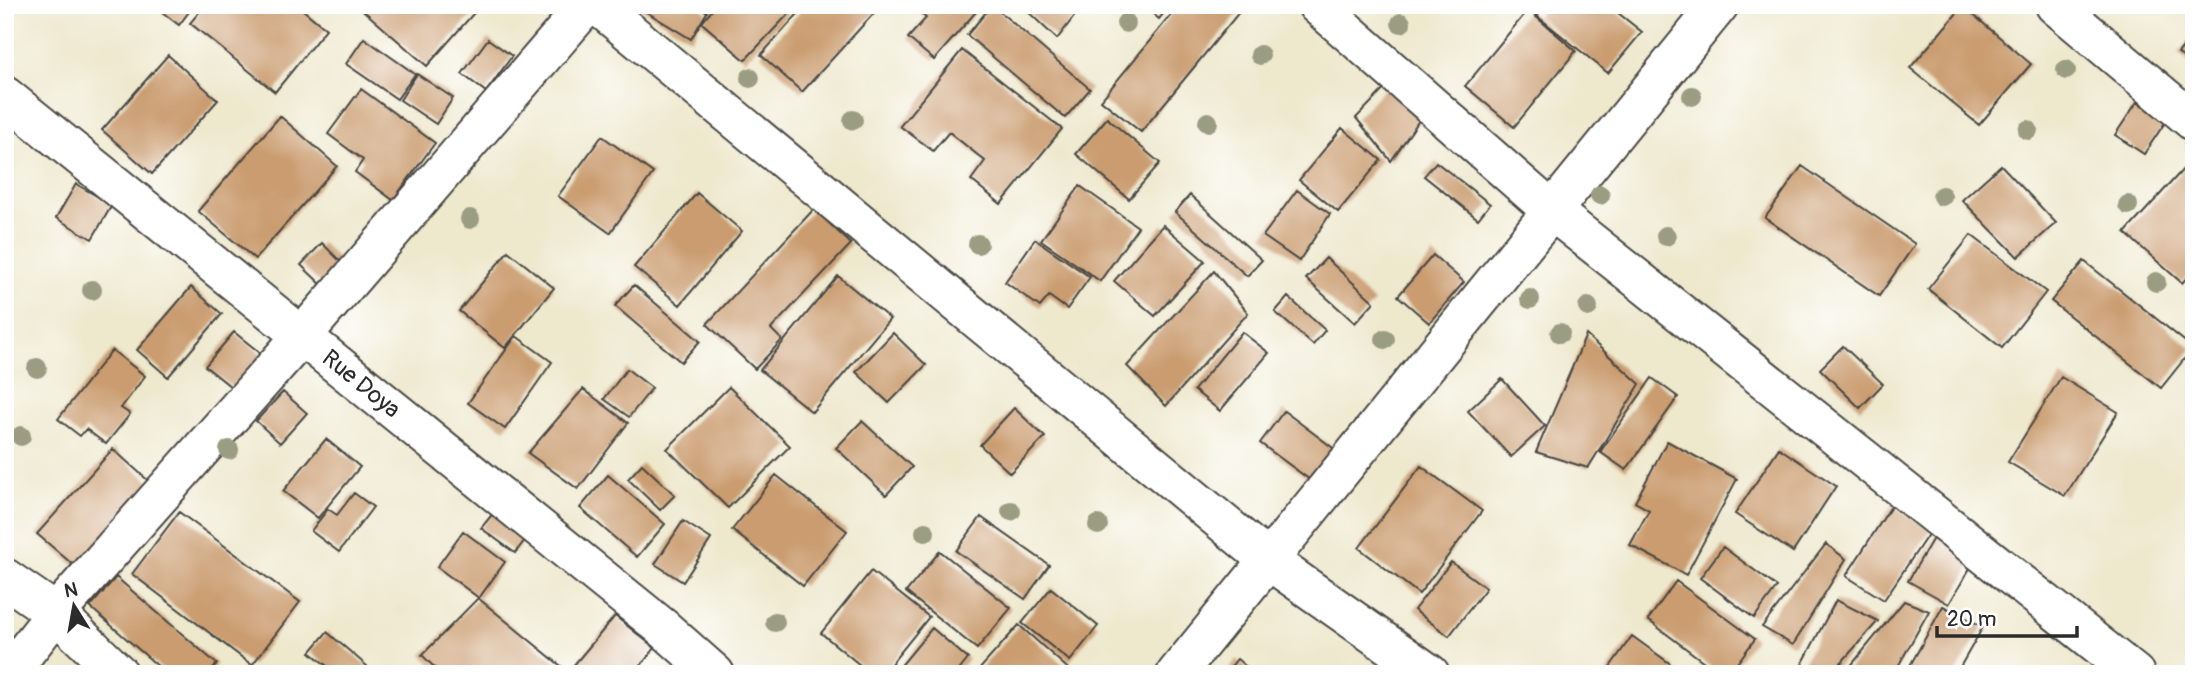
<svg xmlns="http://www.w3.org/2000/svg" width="2199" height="679" font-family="Pangolin,sans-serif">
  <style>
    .building { fill: #ca9c70 }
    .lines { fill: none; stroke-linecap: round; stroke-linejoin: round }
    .minor-casing { stroke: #484743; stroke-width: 42 }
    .minor { stroke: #fff; stroke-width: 38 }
    .tree { fill: #9a9d82 }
    .labels { text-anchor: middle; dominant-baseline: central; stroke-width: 7; stroke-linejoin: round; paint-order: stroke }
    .street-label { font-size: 24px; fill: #2b2b2b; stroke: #fff }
  </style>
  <rect width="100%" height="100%" fill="#fff"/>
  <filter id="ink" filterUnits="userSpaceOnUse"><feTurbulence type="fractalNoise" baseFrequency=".0143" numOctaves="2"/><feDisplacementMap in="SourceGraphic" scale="14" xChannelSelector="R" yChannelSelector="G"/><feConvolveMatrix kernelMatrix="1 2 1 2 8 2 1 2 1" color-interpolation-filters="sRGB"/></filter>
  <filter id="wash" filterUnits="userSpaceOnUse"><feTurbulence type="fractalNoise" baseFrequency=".00686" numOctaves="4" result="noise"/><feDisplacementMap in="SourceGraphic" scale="28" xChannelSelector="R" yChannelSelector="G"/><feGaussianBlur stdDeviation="1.57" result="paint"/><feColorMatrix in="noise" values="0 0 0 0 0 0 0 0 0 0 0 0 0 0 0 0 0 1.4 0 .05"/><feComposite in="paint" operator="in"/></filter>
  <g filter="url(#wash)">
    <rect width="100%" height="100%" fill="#eee8cd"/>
    <g id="blocks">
      <!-- building -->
      <path class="building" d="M153,5H194L179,25Z
        M205,5H297L326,29L275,92L190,23Z
        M357,5H481L427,66Z
        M635,5H697L707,12L691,39Z
        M716,5H797L745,60L702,23Z
        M806,5H865L874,13L802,92L761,55Z
        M911,5H982L934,60L908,38L926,18Z
        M992,5L1090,89L1065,118L967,35Z
        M1028,5H1083L1057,39L1025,9Z
        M1143,5H1170L1159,19Z
        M1179,5H1245L1141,132L1101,100Z
        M1547,5H1608L1642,32L1608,73L1537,16Z
        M1963,6L2031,64L1979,125L1910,68Z
        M1528,10L1576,51L1514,127L1465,86Z
        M2194,34V67L2178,53Z
        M364,38L415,74L397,99L346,64Z
        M488,39L512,56L486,92L462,74Z
        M962,50L1062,129L1001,204L971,180L985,161L949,132L933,151L900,126Z
        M168,55L218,100L152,174L102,130Z
        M417,74L453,98L436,124L400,100Z
        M1390,83L1422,116L1391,161L1356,118Z
        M361,89L435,143L393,200L355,172L363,160L328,134Z
        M2137,102L2166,121L2144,154L2115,135Z
        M280,116L337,166L255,259L198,211Z
        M1107,118L1160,163L1129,199L1076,154Z
        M1342,128L1381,160L1338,212L1299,180Z
        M602,136L653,173L610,233L558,196Z
        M1436,162L1490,204L1478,219L1424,176Z
        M2001,165L2056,223L2018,257L1962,200Z
        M2187,165L2194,171V270L2182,283L2125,233Z
        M1802,166L1915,244L1879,296L1765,218Z
        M76,184L112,205L92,239L56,218Z
        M1080,186L1138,227L1100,281L1041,240Z
        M1297,190L1330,214L1299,261L1263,236Z
        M697,193L742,231L680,305L634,267Z
        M1190,195L1262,260L1247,276L1175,212Z
        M814,209L851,244L771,329L782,340L755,369L707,324Z
        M1163,225L1205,261L1155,316L1114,281Z
        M1971,235L2046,292L2002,348L1928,289Z
        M1035,239L1090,277L1067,309L1049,296L1040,307L1005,282Z
        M322,243L345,266L324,287L301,265Z
        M508,251L554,288L505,348L459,311Z
        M1433,255L1464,282L1429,323L1398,296Z
        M1326,258L1374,302L1355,323L1306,279Z
        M2084,261L2193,348L2161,388L2051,301Z
        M1214,271L1248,313L1166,406L1127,366Z
        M838,276L890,319L812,412L760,370Z
        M634,285L700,341L681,362L615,306Z
        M191,287L222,314L168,377L137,350Z
        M1288,297L1325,330L1313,345L1275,312Z
        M234,332L264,356L235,390L205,366Z
        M1242,332L1269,353L1220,411L1194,390Z
        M893,333L926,365L889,403L856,372Z
        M1586,335L1640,384L1588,468L1536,452Z
        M516,336L552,362L505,429L468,403Z
        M1843,346L1883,384L1860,408L1820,369Z
        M112,350L145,376L121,408L130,414L106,444L86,429L80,436L58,419Z
        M627,369L652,388L629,417L604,399Z
        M2061,377L2118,412L2065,496L2008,462Z
        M1652,378L1678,397L1626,470L1600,452Z
        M1502,379L1545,426L1511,457L1468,411Z
        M729,387L790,446L728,508L667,449Z
        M583,389L628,423L578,489L528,453Z
        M283,392L307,413L280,443L256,421Z
        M1014,408L1045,437L1010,473L980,445Z
        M1284,411L1345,457L1321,488L1260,443Z
        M862,421L912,467L886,495L836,448Z
        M326,439L360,467L318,518L283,491Z
        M1667,441L1737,479L1686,575L1630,545L1649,510L1635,502Z
        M1779,448L1836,486L1793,552L1735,514Z
        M113,449L152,484L77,568L37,534Z
        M642,464L675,495L660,510L628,479Z
        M1421,466L1482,511L1419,594L1359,548Z
        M608,475L665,524L637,557L580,508Z
        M776,475L847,531L803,586L732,530Z
        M354,493L373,507L339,552L311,531L328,509L337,515Z
        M1892,505L1931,530L1884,600L1846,576Z
        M495,511L528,536L515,553L481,528Z
        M179,512L300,602L252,665L132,574Z
        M981,517L1049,565L1025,599L956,551Z
        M683,521L711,539L683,582L655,564Z
        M1939,528L1980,551L1949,604L1908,581Z
        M463,531L505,562L479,598L437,567Z
        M1826,544L1846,559L1793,645L1762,627Z
        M1723,547L1777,587L1754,618L1700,578Z
        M940,551L1011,608L977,649L906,592Z
        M1451,562L1486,588L1449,636L1414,610Z
        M871,571L929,617L883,674H871L821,633Z
        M116,577L217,664L208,674H167L90,607Z
        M1676,581L1755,639L1729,674H1720L1648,620Z
        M1051,588L1098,626L1070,661L1022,623Z
        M478,598L561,666L555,674H441L422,655Z
        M1836,600L1878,621L1833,672L1797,674Z
        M1904,601L1929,611L1896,670L1901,674H1844Z
        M1943,606L1983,627L1956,674H1913L1907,671Z
        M615,616L655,648L634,674H570L568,672Z
        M1019,625L1074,674H980L977,672Z
        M932,628L968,659L956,674H894Z
        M327,632L367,666L360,674H337L310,652Z
        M1632,636L1676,668L1671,674H1605Z
        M1237,659L1255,674H1225Z"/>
    </g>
  </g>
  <g filter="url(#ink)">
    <use href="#blocks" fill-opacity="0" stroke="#484743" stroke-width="2"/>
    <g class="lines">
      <!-- minor casing -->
      <g class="minor-casing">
        <path id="minor" d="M597,5L1268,560L1430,674
          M1317,5L1552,211L2135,674
          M2055,5L2194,122
          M5,96L662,627L715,674
          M5,578L56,613L119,674
          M8,674L56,613L302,336L587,5
          M1176,674L1719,5"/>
      </g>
      <!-- minor -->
      <use href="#minor" class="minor"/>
    </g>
    <!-- trees -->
    <g class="tree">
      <circle cx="1126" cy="23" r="10"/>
      <circle cx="1401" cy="23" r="10"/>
      <circle cx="1260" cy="55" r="10"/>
      <circle cx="2066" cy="70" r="10"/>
      <circle cx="750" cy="78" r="10"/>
      <circle cx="1692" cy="96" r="10"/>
      <circle cx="853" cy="120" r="10"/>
      <circle cx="1208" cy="122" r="10"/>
      <circle cx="2028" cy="130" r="10"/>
      <circle cx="1600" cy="195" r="10"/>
      <circle cx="1942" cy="196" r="10"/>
      <circle cx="2128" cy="205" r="10"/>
      <circle cx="470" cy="219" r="10"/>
      <circle cx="1666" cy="236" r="10"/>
      <circle cx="978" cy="244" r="10"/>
      <circle cx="2156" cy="282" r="10"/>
      <circle cx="92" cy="290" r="10"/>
      <circle cx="1530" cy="299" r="10"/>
      <circle cx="1588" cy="307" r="10"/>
      <circle cx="1560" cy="333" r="10"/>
      <circle cx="1385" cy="339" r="10"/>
      <circle cx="37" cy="368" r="10"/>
      <circle cx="21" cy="436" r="10"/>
      <circle cx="229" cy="450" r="10"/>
      <circle cx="1011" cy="511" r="10"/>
      <circle cx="1098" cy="525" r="10"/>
      <circle cx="925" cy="532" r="10"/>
      <circle cx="775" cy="622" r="10"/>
    </g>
  </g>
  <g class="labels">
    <!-- street labels -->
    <g class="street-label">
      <text transform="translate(361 384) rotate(39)">Rue Doya</text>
    </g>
  </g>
  <!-- margin -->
  <rect width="2199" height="679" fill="none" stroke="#fff" stroke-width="28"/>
  <!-- north arrow -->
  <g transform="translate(74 606) rotate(349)" stroke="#ffffff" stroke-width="5" paint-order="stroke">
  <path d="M0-5L12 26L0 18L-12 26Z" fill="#2b2b2b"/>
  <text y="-10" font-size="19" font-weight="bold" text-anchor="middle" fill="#2b2b2b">N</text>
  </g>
  <!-- scale -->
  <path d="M1937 626v10h140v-10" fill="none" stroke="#2b2b2b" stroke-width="3.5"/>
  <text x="1947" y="626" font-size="21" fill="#2b2b2b" stroke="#ffffff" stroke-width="5" paint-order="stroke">20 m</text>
</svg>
